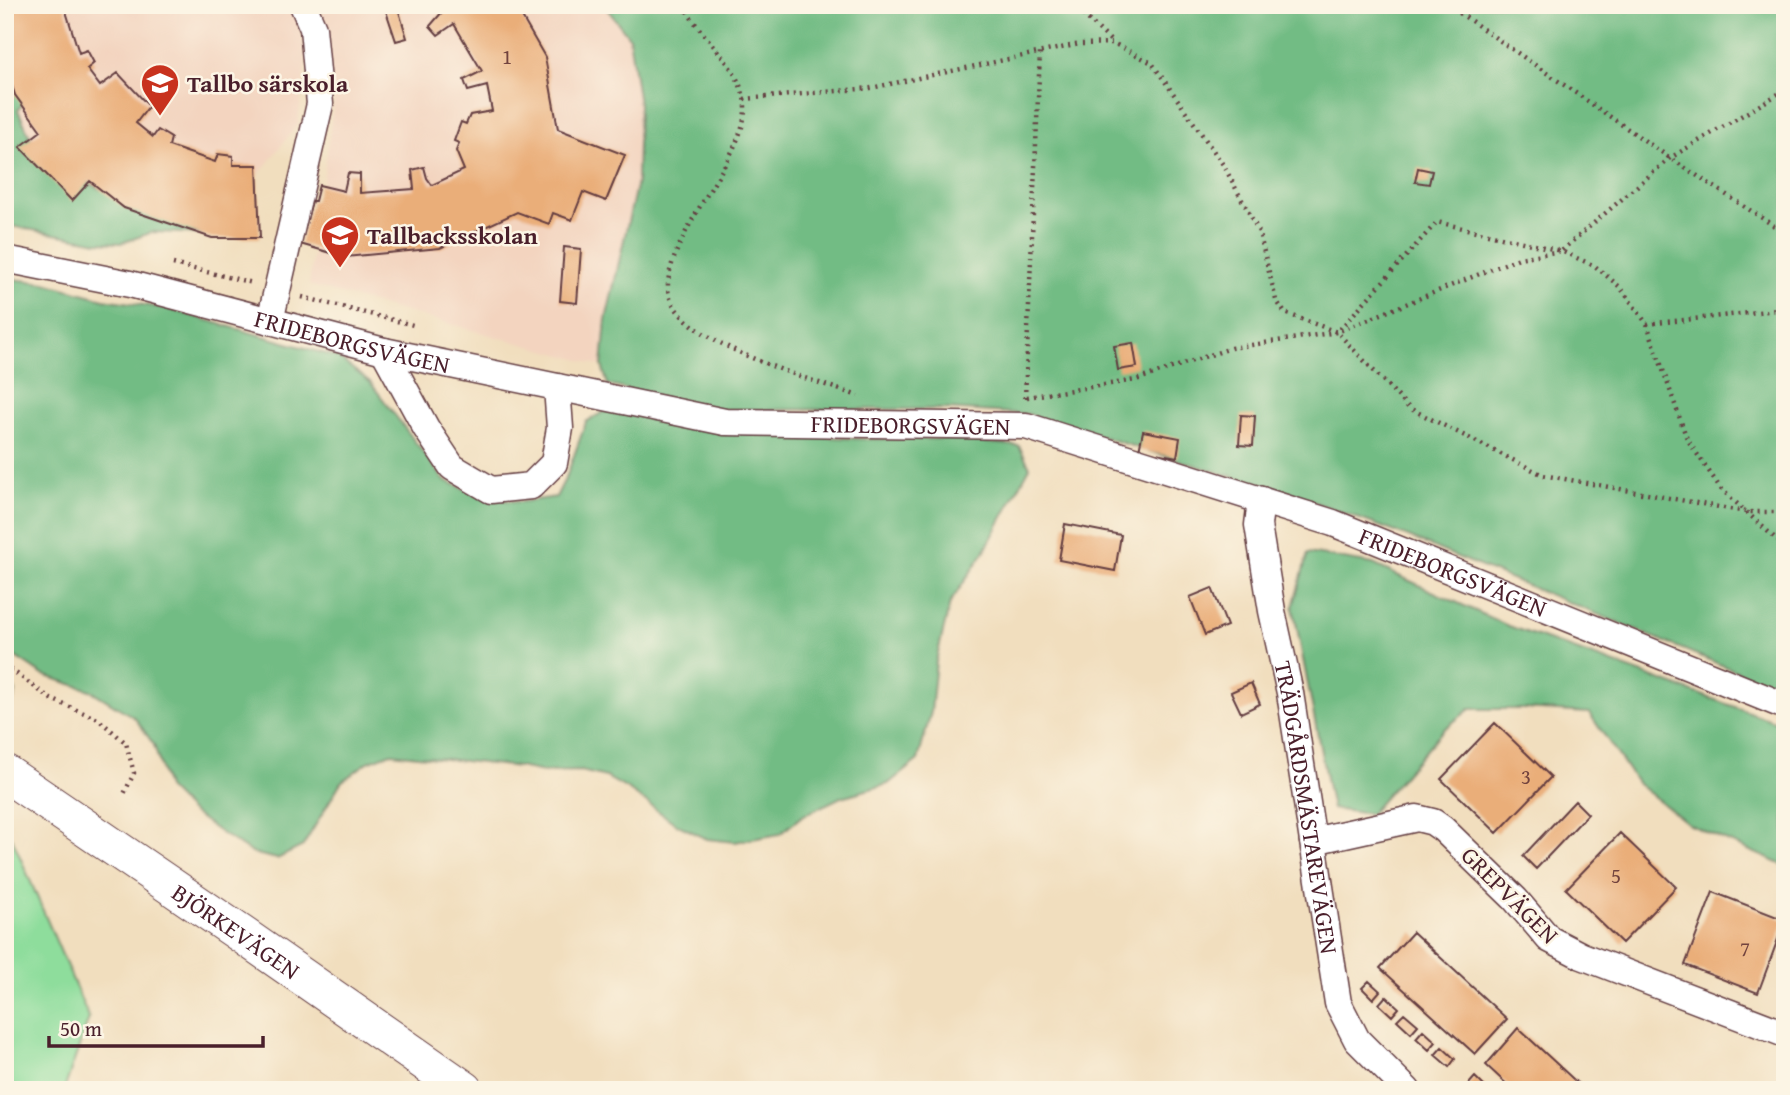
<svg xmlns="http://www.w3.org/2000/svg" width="1790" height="1095" font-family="'Gentium Book Plus',serif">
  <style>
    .built { fill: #f3d4bf }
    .green { fill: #8edd9c; stroke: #6c7e64; stroke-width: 2 }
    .forest { fill: #72bc84; stroke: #5e6e58; stroke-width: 2 }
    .building { fill: #eaae79 }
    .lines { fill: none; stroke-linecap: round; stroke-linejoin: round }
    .minor-casing { stroke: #633c41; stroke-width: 29 }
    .secondary-casing { stroke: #633c41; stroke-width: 39 }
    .path { stroke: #633c41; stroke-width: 4.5; stroke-dasharray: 2 5; stroke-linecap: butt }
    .minor { stroke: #fff; stroke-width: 26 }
    .secondary { stroke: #fff; stroke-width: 37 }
    .labels { text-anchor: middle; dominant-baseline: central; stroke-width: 5; stroke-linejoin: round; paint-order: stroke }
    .number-label { font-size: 21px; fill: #72433e }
    .poi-label { font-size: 24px; font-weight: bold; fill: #4a1f2b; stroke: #fcf5e5; text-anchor: start }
    .street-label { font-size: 24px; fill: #4a1f2b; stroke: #fcf5e5 }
  </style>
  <rect width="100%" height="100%" fill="#fcf5e5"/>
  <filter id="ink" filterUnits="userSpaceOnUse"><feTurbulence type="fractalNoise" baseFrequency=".0143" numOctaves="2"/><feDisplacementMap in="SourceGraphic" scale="14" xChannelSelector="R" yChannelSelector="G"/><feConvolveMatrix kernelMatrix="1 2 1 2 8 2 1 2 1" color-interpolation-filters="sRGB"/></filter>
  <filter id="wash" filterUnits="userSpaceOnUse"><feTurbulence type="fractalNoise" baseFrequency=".00686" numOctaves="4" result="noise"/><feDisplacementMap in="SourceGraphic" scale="28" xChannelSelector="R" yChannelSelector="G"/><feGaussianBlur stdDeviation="1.57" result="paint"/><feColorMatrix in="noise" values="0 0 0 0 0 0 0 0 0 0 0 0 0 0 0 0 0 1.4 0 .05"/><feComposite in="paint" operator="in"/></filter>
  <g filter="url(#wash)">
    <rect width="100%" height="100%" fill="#f1debe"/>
    <!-- built -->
    <path class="built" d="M51,5H293L297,10L306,59L298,124L249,187L143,200L100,189L70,173L32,141L18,110L43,76Z
      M321,5H604L629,37L639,104L637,182L606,320L602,366L309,285L334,99Z"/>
    <!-- green -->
    <path class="green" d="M5,835L12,838L89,1018L64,1090H5Z"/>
    <!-- forest -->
    <path class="forest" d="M5,5L43,76L18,110L32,141L70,173L100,189L143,200L211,234L153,232L121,243L98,242L5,225Z
      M604,5H1785V691L1401,534L1309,500L1028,414L945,409L712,410L608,385L602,366L606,320L637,182L639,104L629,37Z
      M5,278L45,283L104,299L164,308L337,357L370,382L444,480L485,498L521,502L556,497L567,475L586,422L605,411L725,431L861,439H945L1019,446L1030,467L984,552L950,603L936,661L931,712L918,760L888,784L841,797L802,816L780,834L735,842L707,839L676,824L629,790L606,777L581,771L543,772L519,767L391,753L368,762L341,782L303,846L277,859L252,853L218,831L190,811L167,788L154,745L135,718L90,690L43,675L5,650Z
      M1308,553L1373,564L1506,625L1785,725V866L1690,825L1638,784L1589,713L1525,709H1470L1443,730L1370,814L1332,809L1293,607Z
      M5,674L16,692L10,708L5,711Z"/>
    <g id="blocks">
      <!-- building -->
      <path class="building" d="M5,5H64L79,53L87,50L94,63L87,69L100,86L118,73L149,106L136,123L153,137L158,130L171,138L169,146L215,162L218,154L233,156V165H257L260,238H212L124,208L90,181L72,201L20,147L41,131L15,95L5,64Z
        M384,5H397L407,38L396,41Z
        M436,5H515L545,57L558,129L625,155L606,201L583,192L572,220L553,213L549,224L517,212L440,248L345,257L300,244L312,201H315L319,185L344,191L348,173L360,174V193L414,189L412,170L424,167L427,178L432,185L464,170L456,151L459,143L454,141L461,122L466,124L470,115L492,111L487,86L468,91L464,80L482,71L454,24L438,35L430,26L443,11Z
        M1418,168L1432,171L1429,184L1415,182Z
        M564,247L581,249L577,303L560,301Z
        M1133,343L1137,367L1118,370L1114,346Z
        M1241,415L1255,416L1253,446L1239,445Z
        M1143,431L1180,438L1177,457L1139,450Z
        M1065,524L1121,535L1115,571L1059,560Z
        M1212,588L1227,626L1205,635L1190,597Z
        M1251,683L1260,704L1241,713L1231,692Z
        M1495,723L1551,777L1497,833L1441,779Z
        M1575,801L1588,814L1536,869L1523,856Z
        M1620,833L1676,887L1622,943L1566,889Z
        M1713,892L1785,920L1758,993L1685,965Z
        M1413,932L1507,1019L1475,1054L1380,968Z
        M1369,981L1380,991L1373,999L1362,988Z
        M1386,996L1399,1008L1392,1016L1379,1004Z
        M1404,1013L1418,1025L1411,1033L1397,1020Z
        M1518,1028L1585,1090H1513L1486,1065Z
        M1423,1030L1436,1042L1429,1050L1416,1038Z
        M1442,1047L1455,1059L1449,1067L1435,1055Z
        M1475,1077L1486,1088L1484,1090H1473L1468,1085Z"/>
    </g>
  </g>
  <g filter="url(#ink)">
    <use href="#blocks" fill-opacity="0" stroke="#633c41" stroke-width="2"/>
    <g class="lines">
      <!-- minor casing -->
      <g class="minor-casing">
        <g id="minor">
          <path id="s1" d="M5,259L130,284L384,351L725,422L1026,426L1333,523L1785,706"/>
          <path d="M270,321L320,104L313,28L303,5"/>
          <path d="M384,351L426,428L452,467L491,490L531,486L554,463L560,428L557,387"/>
          <path id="s2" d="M1261,500L1258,525L1272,611L1290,693L1338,1003L1357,1040L1407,1090"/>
          <path d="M1313,841L1417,818L1433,822L1443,829L1515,899L1549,939L1582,956L1785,1034"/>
        </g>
      </g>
      <!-- secondary casing -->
      <g class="secondary-casing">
        <g id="secondary">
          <path id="s3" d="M5,773L244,936L465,1090"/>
        </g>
      </g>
      <!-- path -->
      <path class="path" d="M684,5C700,38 736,61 744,98C749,121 734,149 723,168C706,198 667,254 668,287C668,341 815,380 858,396
        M1073,5L1112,42
        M1448,5L1670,158L1785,233
        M744,99L871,88L1080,44L1113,43L1152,63L1224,166L1259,232L1276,300L1285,313L1337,332L1409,408L1543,475L1746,512H1785
        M173,264L253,283
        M302,297L413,325
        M1647,324L1785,309
        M1340,329L1437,222L1561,251L1670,158L1785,90
        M1027,397L1136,380L1231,348L1337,332L1519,258L1561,251L1595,266L1620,287L1647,324L1687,439L1721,489L1785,547
        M1025,398L1040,52
        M5,665L51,699L98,719L126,743L134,773L124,794"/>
      <!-- minor -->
      <use href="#minor" class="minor"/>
      <!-- secondary -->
      <use href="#secondary" class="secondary"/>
    </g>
  </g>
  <!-- icons -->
  <defs>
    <g id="school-pin" transform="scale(2.0125)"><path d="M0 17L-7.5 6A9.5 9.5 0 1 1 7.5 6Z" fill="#c8321e" stroke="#fcf5e5"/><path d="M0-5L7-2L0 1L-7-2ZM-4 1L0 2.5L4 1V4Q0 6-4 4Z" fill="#fff"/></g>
  </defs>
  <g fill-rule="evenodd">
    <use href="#school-pin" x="160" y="83"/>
    <use href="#school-pin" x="340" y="235"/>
  </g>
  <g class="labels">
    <!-- number labels -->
    <g class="number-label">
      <text x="507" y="56">1</text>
      <text x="1526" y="776">3</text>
      <text x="1616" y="875">5</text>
      <text x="1745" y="948">7</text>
    </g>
    <!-- poi labels -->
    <g class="poi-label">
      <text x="187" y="83">Tallbo särskola</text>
      <text x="367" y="235">Tallbacksskolan</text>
    </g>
    <!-- street labels -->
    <g class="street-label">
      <text stroke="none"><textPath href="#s1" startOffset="357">FRIDEBORGSVÄGEN</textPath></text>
      <text stroke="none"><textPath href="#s1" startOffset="924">FRIDEBORGSVÄGEN</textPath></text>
      <text stroke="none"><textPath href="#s1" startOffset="1491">FRIDEBORGSVÄGEN</textPath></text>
      <text stroke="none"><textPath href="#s2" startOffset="312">TRÄDGÅRDSMÄSTAREVÄGEN</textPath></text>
      <text transform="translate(1510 895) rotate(45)">GREPVÄGEN</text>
      <text stroke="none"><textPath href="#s3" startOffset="280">BJÖRKEVÄGEN</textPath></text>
    </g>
  </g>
  <!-- margin -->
  <rect width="1790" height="1095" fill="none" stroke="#fcf5e5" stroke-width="28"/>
  <!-- scale -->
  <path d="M49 1036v10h214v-10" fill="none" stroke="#4a1f2b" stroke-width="3.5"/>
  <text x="60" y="1036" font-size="21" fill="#4a1f2b" stroke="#fcf5e5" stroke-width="5" paint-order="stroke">50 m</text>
</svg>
